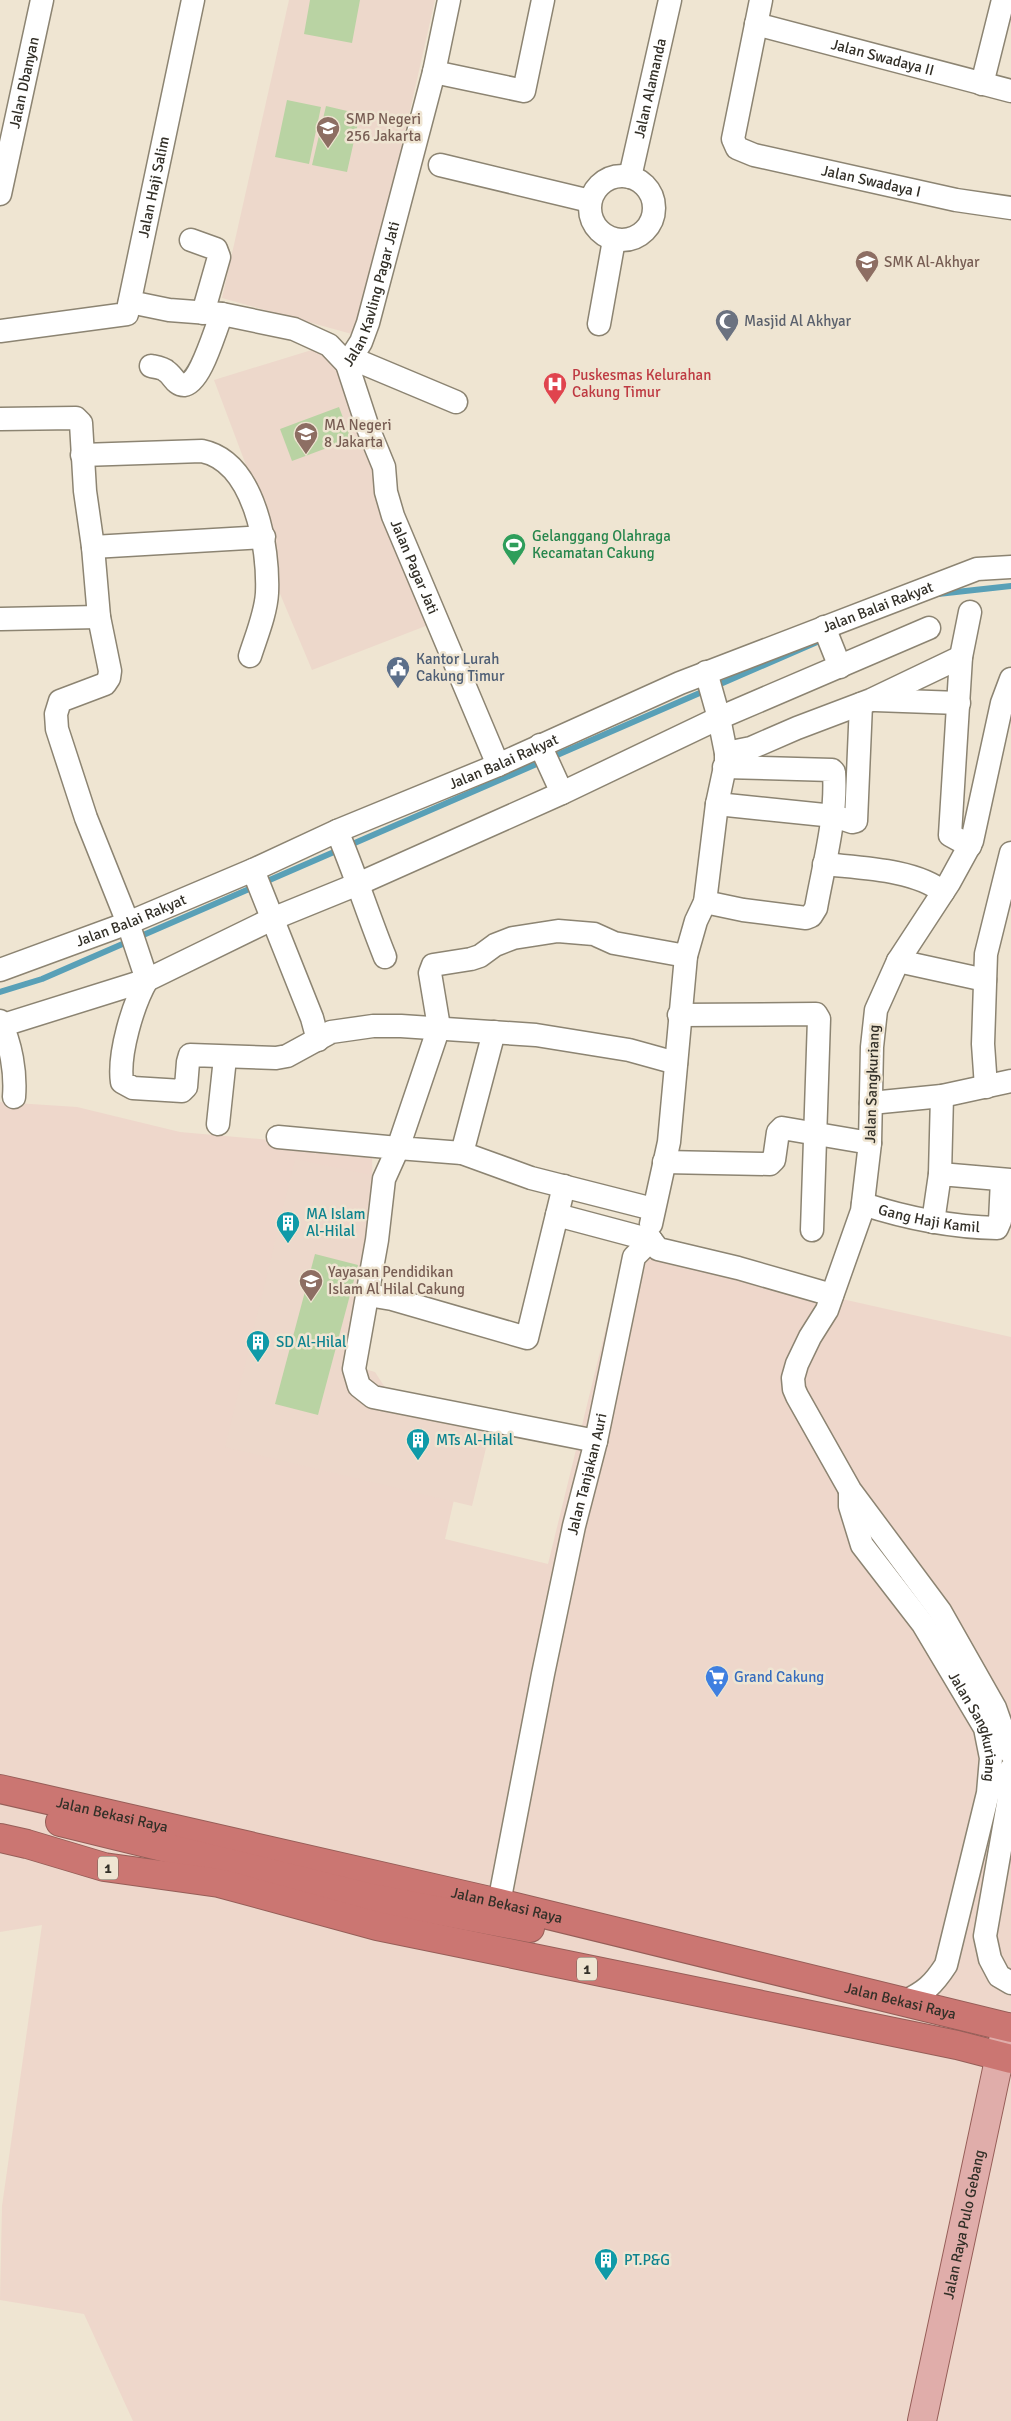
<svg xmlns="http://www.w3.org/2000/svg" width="1011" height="2421" font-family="Signika,sans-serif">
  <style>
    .industrial { fill: #eed7cb }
    .education { fill: #edd8cb }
    .green { fill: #b9d3a3 }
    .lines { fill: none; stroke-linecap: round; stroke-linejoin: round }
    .stream { stroke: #59a0b7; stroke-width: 6 }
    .minor-casing { stroke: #8c8472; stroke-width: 25 }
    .major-casing { stroke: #965e58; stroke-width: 30 }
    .highway-casing { stroke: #965e58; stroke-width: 30 }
    .minor { stroke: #fff; stroke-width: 22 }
    .major { stroke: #e0adaa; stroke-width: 28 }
    .highway { stroke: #cb7672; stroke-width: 28 }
    .labels { text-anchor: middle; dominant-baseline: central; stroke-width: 5; stroke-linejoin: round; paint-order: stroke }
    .shield { fill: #efe5d2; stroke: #6b665b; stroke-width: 1 }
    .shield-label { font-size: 14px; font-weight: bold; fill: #333028 }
    .street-label { font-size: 15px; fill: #333028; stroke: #efe5d2 }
    .education-label { font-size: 15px; fill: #785e54; stroke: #efe5d2; text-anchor: start }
    .worship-label { font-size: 15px; fill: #5b616d; stroke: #efe5d2; text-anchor: start }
    .health-label { font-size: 15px; fill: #be3a42; stroke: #efe5d2; text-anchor: start }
    .leisure-label { font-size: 15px; fill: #27864d; stroke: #efe5d2; text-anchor: start }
    .service-label { font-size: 15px; fill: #4e5e75; stroke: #efe5d2; text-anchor: start }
    .culture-label { font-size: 15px; fill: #0d838f; stroke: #efe5d2; text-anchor: start }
    .shop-label { font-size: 15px; fill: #366cbe; stroke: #efe5d2; text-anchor: start }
  </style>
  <rect width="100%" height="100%" fill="#efe5d2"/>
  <!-- industrial -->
  <path class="industrial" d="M0,1102L77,1107L180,1132L372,1149L373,1225L342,1386L473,1417L445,1539L548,1564L625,1250L1011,1337V2421H133L84,2314L0,2300L2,2206L42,1925L0,1932Z"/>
  <!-- education -->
  <path class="education" d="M289,0H435L359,336L222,298Z
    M328,345L436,622L312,670L278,589L270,529L214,380Z
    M295,1159L381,1177L350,1365L375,1372L386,1389L493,1419L472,1506L225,1447Z"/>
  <!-- green -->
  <path class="green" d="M310,0H360L352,43L304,34Z
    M287,100L321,107L309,164L275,157Z
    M326,106L360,114L347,172L312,165Z
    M339,407L351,439L292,461L280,429Z
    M315,1254L358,1265L318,1415L275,1404Z"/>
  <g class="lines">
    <!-- stream -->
    <path class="stream" d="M938,594L1011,586
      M0,992L42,979L824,639"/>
    <!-- minor casing -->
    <g class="minor-casing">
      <g id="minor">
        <path id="s1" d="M761,0L734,134L733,139L737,148L754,155L956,200L1011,208"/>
        <path id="s2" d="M756,24L1011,91"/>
        <path d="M434,72L524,91L543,0"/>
        <path d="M982,84L1003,0"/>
        <path d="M440,165L590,201"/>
        <circle cx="622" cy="208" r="32"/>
        <path id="s3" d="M630,177L670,0"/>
        <path id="s4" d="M0,194L42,0"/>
        <path d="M191,240L216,249L219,257L203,313"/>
        <path id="s5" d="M130,302L169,310L222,314L294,329L329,345L347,364L368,428L384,467L386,492L393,516L498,765"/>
        <path d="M599,324L614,240"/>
        <path id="s6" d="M0,331L127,314L193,0"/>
        <path d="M351,358L456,402"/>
        <path id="s7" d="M347,364L361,342L368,323L434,72L449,0"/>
        <path d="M151,366C156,367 163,368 166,371C173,375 175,385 184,385C201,383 215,329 222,314"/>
        <path d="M0,419L76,418L81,423L85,491L93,547L99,617L110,671L109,678L105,684L60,701L56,714L57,729L86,818L128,923L147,980C133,1004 118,1054 122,1082L133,1088L182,1091L186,1087L188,1062L190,1055L276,1058L287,1056L331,1032L373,1026H401L536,1035L629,1050L676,1063"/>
        <path d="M82,455L202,451C255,462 269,548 267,593C266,613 256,637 250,656"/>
        <path d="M93,547L264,537"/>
        <path d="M970,612L961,657L950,835L970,846"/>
        <path d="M1,619L99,617"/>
        <path d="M824,627L840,667"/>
        <path d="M1011,679L1002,703L972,841L949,883L898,961L876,1010L872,1047L870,1143L862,1211L827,1310L810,1337L797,1364L793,1378L794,1389L797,1396L850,1490L940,1611L995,1708L1011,1753"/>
        <path d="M875,700L959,703"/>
        <path d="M540,745L562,793"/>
        <path d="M726,753L751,748L797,728L871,700L961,657"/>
        <path d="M717,804L834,816L852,822L856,821L861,704"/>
        <path d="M337,831C355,873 368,915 385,957"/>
        <path d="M824,864C859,868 915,869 943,892"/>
        <path d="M253,870L312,1018L318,1040"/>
        <path d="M705,902L743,910L806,918L811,916L816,908C824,863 837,818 834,772L832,770L724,767"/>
        <path d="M898,961L985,980"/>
        <path id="s8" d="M0,970L128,923L253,870L337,831L498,765L680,683L977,569L1011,567"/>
        <path d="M679,1015L816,1014L819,1019L812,1230"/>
        <path d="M0,1021C11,1044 16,1072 14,1097"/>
        <path d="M0,1026L147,980L272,919L358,884L562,793L719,718L929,628"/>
        <path d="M986,1087L983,1044L986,954L1011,853"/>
        <path d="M871,1103L942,1096L1011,1081"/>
        <path d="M218,1124L225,1058"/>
        <path d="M278,1137L398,1148L384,1179L377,1240L354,1369L359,1386L373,1397L596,1441"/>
        <path d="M462,1153L494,1032"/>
        <path d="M664,1162L770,1164L774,1160L778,1132L782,1128L870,1143"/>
        <path d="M940,1174L942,1096"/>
        <path id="s9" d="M863,1204C906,1218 951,1227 997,1228L1000,1221L1002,1180"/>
        <path d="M653,1209L531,1178L462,1153L398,1148L439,1027L430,973L433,965L471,959L480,956L495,945L513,938L558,931L594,934L614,943L686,956"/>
        <path d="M557,1215L651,1240"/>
        <path d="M933,1222L940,1174L1011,1180"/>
        <path d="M651,1224L669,1142L686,956L696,921L705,902L717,804L726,762V753L719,718L706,672"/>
        <path d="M651,1240L658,1249L738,1268L832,1295"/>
        <path d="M368,1295L392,1299L527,1338L564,1186"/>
        <path id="s10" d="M850,1492V1506L862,1545L923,1624L985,1728L991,1758L988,1793L946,1965C933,1985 925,1992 904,2002"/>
        <path d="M1011,1769L1008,1804L985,1936L990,1959L999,1976L1011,1983"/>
        <path id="s11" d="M499,1903L543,1674L574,1526L596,1441L634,1257L651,1240"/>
      </g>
    </g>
    <!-- major casing -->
    <g class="major-casing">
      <g id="major">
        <path id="s12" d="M922,2421L1006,2027"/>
      </g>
    </g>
    <!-- highway casing -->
    <g class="highway-casing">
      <g id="highway">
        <path id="s13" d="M0,1789L499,1903L1011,2028"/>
        <path d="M60,1822L372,1898L530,1928"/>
        <path d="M0,1838L27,1844L104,1867L219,1883L377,1926L957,2045L1011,2059"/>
      </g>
    </g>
    <!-- minor -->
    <use href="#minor" class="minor"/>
    <!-- major -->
    <use href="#major" class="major"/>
    <!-- highway -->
    <use href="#highway" class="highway"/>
  </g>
  <!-- icons -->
  <defs>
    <g id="school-pin" transform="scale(1.25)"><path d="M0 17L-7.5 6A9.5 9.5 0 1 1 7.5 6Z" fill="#8d6e63" stroke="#efe5d2"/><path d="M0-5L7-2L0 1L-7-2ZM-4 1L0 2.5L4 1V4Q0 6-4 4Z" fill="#fff"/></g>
    <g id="mosque-pin" transform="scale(1.25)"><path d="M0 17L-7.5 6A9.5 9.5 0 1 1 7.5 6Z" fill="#6b7280" stroke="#efe5d2"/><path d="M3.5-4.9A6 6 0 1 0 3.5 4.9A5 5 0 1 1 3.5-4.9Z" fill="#fff"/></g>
    <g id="hospital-pin" transform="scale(1.25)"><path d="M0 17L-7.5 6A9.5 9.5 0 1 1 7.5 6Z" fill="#e0444e" stroke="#efe5d2"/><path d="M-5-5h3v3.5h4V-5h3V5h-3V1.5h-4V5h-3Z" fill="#fff"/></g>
    <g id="stadium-pin" transform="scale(1.25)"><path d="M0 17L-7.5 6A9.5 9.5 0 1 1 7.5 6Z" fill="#2e9e5b" stroke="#efe5d2"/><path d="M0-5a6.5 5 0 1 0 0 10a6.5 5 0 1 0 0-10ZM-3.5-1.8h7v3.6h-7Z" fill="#fff"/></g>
    <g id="civic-pin" transform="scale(1.25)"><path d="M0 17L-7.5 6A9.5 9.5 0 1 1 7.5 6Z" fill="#5c6f8a" stroke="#efe5d2"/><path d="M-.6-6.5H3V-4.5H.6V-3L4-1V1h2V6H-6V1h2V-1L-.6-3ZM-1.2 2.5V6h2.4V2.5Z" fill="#fff"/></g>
    <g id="building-pin" transform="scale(1.25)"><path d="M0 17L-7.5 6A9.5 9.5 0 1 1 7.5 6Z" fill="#0f9aa8" stroke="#efe5d2"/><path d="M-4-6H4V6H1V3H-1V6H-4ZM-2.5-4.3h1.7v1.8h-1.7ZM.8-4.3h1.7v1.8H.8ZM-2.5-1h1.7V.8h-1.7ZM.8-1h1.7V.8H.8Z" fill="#fff"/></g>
    <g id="supermarket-pin" transform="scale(1.25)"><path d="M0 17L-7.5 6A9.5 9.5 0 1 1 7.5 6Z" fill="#3f7fe0" stroke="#efe5d2"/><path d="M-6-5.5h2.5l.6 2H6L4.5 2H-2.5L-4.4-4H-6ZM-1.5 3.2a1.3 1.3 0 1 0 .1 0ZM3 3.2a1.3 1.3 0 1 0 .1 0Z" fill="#fff"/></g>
  </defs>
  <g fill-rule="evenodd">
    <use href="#school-pin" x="328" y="128"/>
    <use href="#school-pin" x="867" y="262"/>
    <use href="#mosque-pin" x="727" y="321"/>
    <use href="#hospital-pin" x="555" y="384"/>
    <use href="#school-pin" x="306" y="434"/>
    <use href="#stadium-pin" x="514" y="545"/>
    <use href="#civic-pin" x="398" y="668"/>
    <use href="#building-pin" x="288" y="1223"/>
    <use href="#school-pin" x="311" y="1281"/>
    <use href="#building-pin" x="258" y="1342"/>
    <use href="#building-pin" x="418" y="1440"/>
    <use href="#supermarket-pin" x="717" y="1677"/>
    <use href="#building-pin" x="606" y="2260"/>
  </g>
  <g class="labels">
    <!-- shield labels -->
    <g class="shield">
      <rect x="98" y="1856.5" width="20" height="23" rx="4"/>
      <rect x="577" y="1957.5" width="20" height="23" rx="4"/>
    </g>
    <g class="shield-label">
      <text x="108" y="1868">1</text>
      <text x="587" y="1969">1</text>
    </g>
    <!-- street labels -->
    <g class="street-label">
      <text stroke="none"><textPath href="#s2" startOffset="131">Jalan Swadaya II</textPath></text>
      <text stroke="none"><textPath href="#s4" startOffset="114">Jalan Dbanyan</textPath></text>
      <text stroke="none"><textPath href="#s3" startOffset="91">Jalan Alamanda</textPath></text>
      <text stroke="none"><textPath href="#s1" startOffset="290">Jalan Swadaya I</textPath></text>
      <text stroke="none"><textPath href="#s6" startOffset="258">Jalan Haji Salim</textPath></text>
      <text stroke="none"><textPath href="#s7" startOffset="75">Jalan Kavling Pagar Jati</textPath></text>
      <text stroke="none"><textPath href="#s5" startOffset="446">Jalan Pagar Jati</textPath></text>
      <text stroke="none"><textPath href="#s8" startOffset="950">Jalan Balai Rakyat</textPath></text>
      <text stroke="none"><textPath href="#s8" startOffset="545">Jalan Balai Rakyat</textPath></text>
      <text stroke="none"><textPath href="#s8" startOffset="140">Jalan Balai Rakyat</textPath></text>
      <text transform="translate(872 1084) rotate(-88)">Jalan Sangkuriang</text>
      <text stroke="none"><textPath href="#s9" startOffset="68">Gang Haji Kamil</textPath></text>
      <text stroke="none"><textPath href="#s11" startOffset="438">Jalan Tanjakan Auri</textPath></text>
      <text stroke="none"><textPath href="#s10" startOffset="271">Jalan Sangkuriang</textPath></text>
      <text stroke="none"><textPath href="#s13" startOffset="115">Jalan Bekasi Raya</textPath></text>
      <text stroke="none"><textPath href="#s13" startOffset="520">Jalan Bekasi Raya</textPath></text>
      <text stroke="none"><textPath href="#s13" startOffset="925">Jalan Bekasi Raya</textPath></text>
      <text stroke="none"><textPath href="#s12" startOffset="201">Jalan Raya Pulo Gebang</textPath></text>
    </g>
    <!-- education labels -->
    <g class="education-label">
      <text x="346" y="119">SMP Negeri<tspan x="346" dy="17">256 Jakarta</tspan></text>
      <text x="884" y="262">SMK Al-Akhyar</text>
      <text x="324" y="425">MA Negeri<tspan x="324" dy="17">8 Jakarta</tspan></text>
      <text x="328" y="1272">Yayasan Pendidikan<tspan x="328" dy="17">Islam Al Hilal Cakung</tspan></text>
    </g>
    <!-- worship labels -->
    <g class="worship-label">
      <text x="744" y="321">Masjid Al Akhyar</text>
    </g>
    <!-- health labels -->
    <g class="health-label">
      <text x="572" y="375">Puskesmas Kelurahan<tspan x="572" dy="17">Cakung Timur</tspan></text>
    </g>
    <!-- leisure labels -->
    <g class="leisure-label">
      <text x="532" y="536">Gelanggang Olahraga<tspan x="532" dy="17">Kecamatan Cakung</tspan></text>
    </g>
    <!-- service labels -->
    <g class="service-label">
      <text x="416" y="659">Kantor Lurah<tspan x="416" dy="17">Cakung Timur</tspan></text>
    </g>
    <!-- culture labels -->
    <g class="culture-label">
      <text x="306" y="1214">MA Islam<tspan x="306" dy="17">Al-Hilal</tspan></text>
      <text x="276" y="1342">SD Al-Hilal</text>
      <text x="436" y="1440">MTs Al-Hilal</text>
      <text x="624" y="2260">PT.P&amp;G</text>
    </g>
    <!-- shop labels -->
    <g class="shop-label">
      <text x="734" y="1677">Grand Cakung</text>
    </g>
  </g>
</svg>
